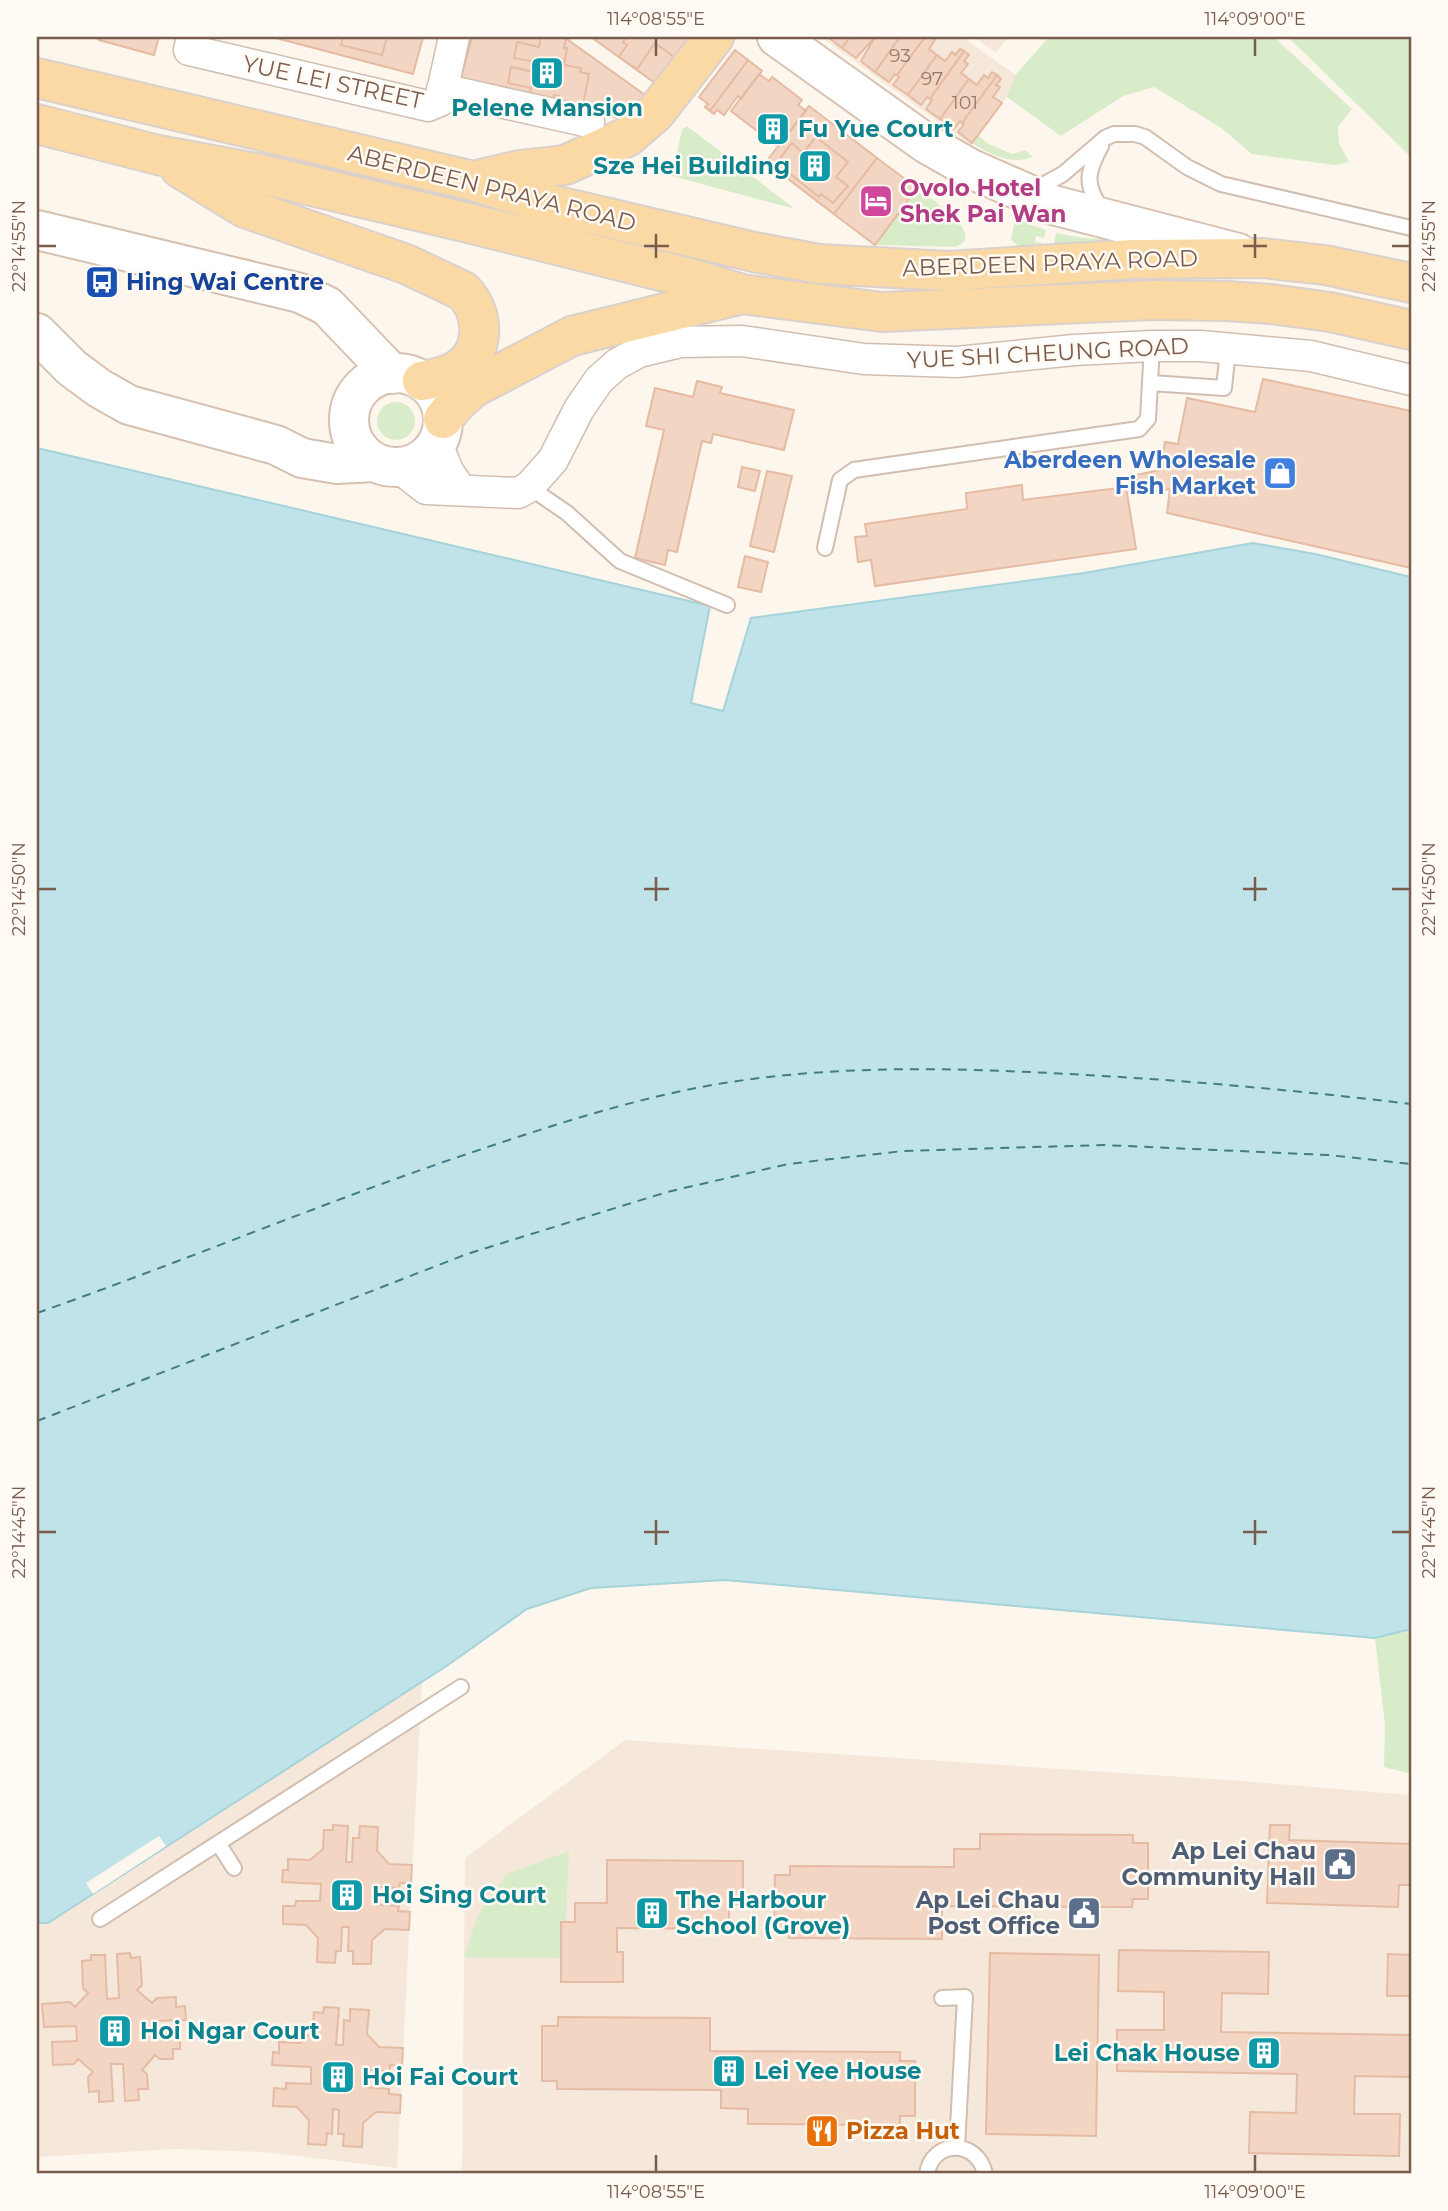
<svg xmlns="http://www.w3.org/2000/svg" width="1448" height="2211" font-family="Montserrat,sans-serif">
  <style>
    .residential { fill: #f5e8da }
    .green { fill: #d8ecc9 }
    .water { fill: #bfe3e8; stroke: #a5d3da; stroke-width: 2 }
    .pier { fill: #fdf6ec }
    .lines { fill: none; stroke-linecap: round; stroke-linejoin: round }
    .ferry { stroke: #437c86; stroke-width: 2; stroke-dasharray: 9 7; stroke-linecap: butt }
    .building { fill: #f3d5c3; stroke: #e6bba3; stroke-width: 2 }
    .lane-casing { stroke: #d1beb0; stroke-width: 18 }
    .street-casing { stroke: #d1beb0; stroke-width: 33 }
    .secondary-casing { stroke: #d6c0b0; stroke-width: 42 }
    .primary-casing { stroke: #dad1cd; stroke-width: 42 }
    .lane { stroke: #fff; stroke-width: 14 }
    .street { stroke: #fff; stroke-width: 30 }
    .secondary { stroke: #fff; stroke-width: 38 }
    .primary { stroke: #fbd9a5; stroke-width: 38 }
    .ticks { fill: none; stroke: #7a5c4d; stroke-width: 2.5 }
    .labels { text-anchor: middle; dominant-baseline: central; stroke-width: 5; stroke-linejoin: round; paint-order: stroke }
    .number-label { font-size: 19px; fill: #987a6a }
    .street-label { font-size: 23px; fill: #7a5c4d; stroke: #fffaf3 }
    .culture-label { font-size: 23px; font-weight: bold; fill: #0d838f; stroke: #fffaf3; text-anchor: start }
    .hotel-label { font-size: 23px; font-weight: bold; fill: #b23c85; stroke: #fffaf3; text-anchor: start }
    .transit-label { font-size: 23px; font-weight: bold; fill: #164399; stroke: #fffaf3; text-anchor: start }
    .shop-label { font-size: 23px; font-weight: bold; fill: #366cbe; stroke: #fffaf3; text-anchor: end }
    .service-label { font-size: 23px; font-weight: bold; fill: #4e5e75; stroke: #fffaf3; text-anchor: end }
    .food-label { font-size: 23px; font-weight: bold; fill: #c56008; stroke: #fffaf3; text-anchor: start }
    .neatline { fill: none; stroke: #7a5c4d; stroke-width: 2.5 }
    .ticks-label { font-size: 18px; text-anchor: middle; fill: #7a5c4d }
  </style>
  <rect width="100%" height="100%" fill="#fdf6ec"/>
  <!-- residential -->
  <path class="residential" d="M821,37H962L1020,78L972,146Z
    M974,37H1008L996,53Z
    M422,1682L397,2168L264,2152L176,2149L37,2157V1923H48Z
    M625,1740L1243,1781L1411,1795V2174H462L465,1858Z"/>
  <!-- green -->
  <path class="green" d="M1049,37H1274L1352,109L1338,127L1339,143L1349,162L1335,165L1252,154L1220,127L1154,87L1123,96L1061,136L1007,97L1016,74Z
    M1288,37H1411V157Z
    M687,126L795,209L672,176L682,130Z
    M977,135L989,144L1012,154L1025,150L1033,157C1009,165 992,155 972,143Z
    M917,188C927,196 990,236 955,247L875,245Z
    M1015,219L1046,230L1044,238L1036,236L1035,242L1043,243L1042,250L1022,249L1011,240Z
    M1056,233L1084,238L1119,240V250H1053Z
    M377 421a19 19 0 1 1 38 0a19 19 0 1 1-38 0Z
    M1411,1629V1774L1384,1767L1385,1725L1375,1638Z
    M569,1851L564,1958L464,1957L478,1915L507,1874Z"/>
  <!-- water -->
  <path class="water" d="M37,448L710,606L691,703L723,711L751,618L1084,573L1253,543L1315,554L1411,577V1629L1375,1638L725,1580L591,1588L527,1609L448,1665L93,1894L48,1923H37Z"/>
  <!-- pier -->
  <path class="pier" d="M159,1836L166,1846L93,1894L86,1883Z"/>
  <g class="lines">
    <!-- ferry -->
    <path class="ferry" d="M37,1313C182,1262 324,1202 470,1153C553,1125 638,1097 724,1083C844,1064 965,1068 1086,1075C1194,1081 1303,1091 1411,1104
      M37,1421L467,1254L667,1192L788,1164L903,1151L1103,1145L1328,1155L1411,1164"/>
  </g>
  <!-- building -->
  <path class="building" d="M96,37H159L154,55L99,40Z
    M272,37H423L413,74Z
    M343,37H387L382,55L341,45Z
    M472,37H564L645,95L627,120L460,82Z
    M541,37L566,38L564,48H567L564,65L581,68L580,72L589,74L582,110L558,105L560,96L554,95L552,108L528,103L531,88L508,83L511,67L534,72L536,62L514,58L517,42L539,47Z
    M591,37H690L655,83Z
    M627,37H689L674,57L655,43L637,69L619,57L627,45L623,42Z
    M828,37H850L842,48Z
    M850,37H875L856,58L842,48Z
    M875,37H900L875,72L861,61Z
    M900,37H925L897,75L895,74L889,82L875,72Z
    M925,37H932L935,40L929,49L937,55L908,95L893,85L899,77L897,75Z
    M960,49L964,51L930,99L927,97L921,105L908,95L937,55L945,61L952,52L955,55Z
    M735,50L748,60L710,111L705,107L708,104L699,97Z
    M964,51L969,55L964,61L968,64L961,73L969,79L940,119L926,109L932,100L930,99Z
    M748,60L762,71L741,99L738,96L724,115L717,110L714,114L710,111Z
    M992,72L997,75L962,123L960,121L954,129L940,119L969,79L977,85L984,75L988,78Z
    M759,74L769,81L772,77L802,100L798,105L806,111L778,147L731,111Z
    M997,75L1001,79L996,85L1000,87L993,97L1002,103L972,143L958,132L964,124L962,123Z
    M809,106L877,158L834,214L766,162Z
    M816,137L848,162L836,177L848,186L833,203L821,194L819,197L789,173L790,170L778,161L792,143L803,153Z
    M877,158L917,188L875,245L834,214Z
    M1263,379L1411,411V568L1167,513L1170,489L1140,494L1136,475L1160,470L1165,442L1178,444L1187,398L1255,412Z
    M697,381L722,387L720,393L794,410L784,450L713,434L711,443L702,441L677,552L668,550L665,565L635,558L664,430L646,426L655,388L693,397Z
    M742,467L760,471L755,491L738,487Z
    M767,471L792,476L774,552L750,546Z
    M1022,485L1023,500L1126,487L1136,549L875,586L871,560L858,562L855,537L867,536L865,524L967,509L966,493Z
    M745,556L768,562L761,592L738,587Z
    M333,1825L348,1826L346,1862H352L353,1838H359L360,1826L378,1827L377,1851L389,1864L412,1865L411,1883H400L399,1888L375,1887L374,1904L399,1906L398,1911L410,1912L409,1930L385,1929L372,1940L371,1964H353V1951H348L349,1927H342L341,1951H336L335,1963L317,1962L318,1938L306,1925L283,1924V1906H295L296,1901H320L321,1884L282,1882L283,1870H288V1859L310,1860L323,1849L324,1830H333Z
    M1270,1825H1290L1289,1840L1411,1844V1885H1399L1398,1907L1267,1903Z
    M980,1834L1133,1835V1843H1148V1899H1133L1132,1907L942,1906V1939L789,1938V1930H774L775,1875H790V1866L954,1867V1849H980Z
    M607,1860L743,1861V1904H729V1929L617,1928V1952H623V1982H561V1922H575V1903H607Z
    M1119,1950L1269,1952L1268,1994L1222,1993L1221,2032L1411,2035V2077L1355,2076L1354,2114H1400L1399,2156L1249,2153L1250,2112L1296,2113L1297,2074L1117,2071V2030H1164V1992L1118,1991Z
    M130,1953L131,1958L140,1957L142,1985L137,1990L152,2003L157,1998L176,1997V2007L185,2006L186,2020L153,2021L154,2037L180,2035V2049H173V2059H160L155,2055L142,2070L147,2074L148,2089H138L139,2100L125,2101L123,2064H111L113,2101L99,2102V2091L89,2092L88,2077L93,2072L78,2059L74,2064L53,2065L52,2042L77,2041L76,2026L44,2027L42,2004L70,2002L75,2007L88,1993L83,1988L82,1961L91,1960V1955H105L107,1999L119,1998L117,1954Z
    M990,1953L1099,1955L1096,2136L986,2134Z
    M1388,1954L1411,1955V1996H1387Z
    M324,2007L339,2008L336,2045H343L344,2020L350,2021V2009L369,2010L367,2034L379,2047L403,2048L402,2066L390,2065V2071L366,2070L365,2087L389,2089V2094L401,2095L400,2113L376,2112L363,2123L362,2147L343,2146L344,2134H338L339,2110L333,2109L332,2134L327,2133L326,2145L308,2144L309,2120L297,2107L273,2106L274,2088L286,2089V2083L311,2084V2067L272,2065L273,2052L279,2053V2042L300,2043L313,2031L314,2012L323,2013Z
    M558,2017L710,2018V2051L900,2052V2061H915V2116H900V2125L748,2124V2109L721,2108V2090L557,2089V2081H542V2026H558Z"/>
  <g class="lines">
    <!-- lane casing -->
    <g class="lane-casing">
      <path id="lane" d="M1101,146C1087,172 1084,184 1102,210
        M1034,190L1063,174L1105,138L1114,134H1135L1145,137L1187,167L1221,184L1411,228
        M1151,383L1224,388L1228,349
        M529,487L567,513L620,561L727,605
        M825,548L840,480L854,470L1139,429L1148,419L1152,346
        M218,1843L234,1868
        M100,1919L461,1687
        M942,1998L965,1997L957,2147
        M927,2174C932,2139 978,2139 985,2174"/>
    </g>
    <!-- street casing -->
    <g class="street-casing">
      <path id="street" d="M192,37L189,50L428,106L440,101L454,37
        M442,89L589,122
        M437,444L448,471L461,490
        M398,467L426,489L518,493L529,487L553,460L579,409L599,380L617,364L639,352L681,342L742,341L864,359L957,362L1074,350L1152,346H1201L1311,356L1411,380"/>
    </g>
    <!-- secondary casing -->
    <g class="secondary-casing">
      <path id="secondary" d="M777,37L927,144L971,169L1053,205L1238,253
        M37,230L300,293L327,306L392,374
        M37,333L72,368L99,388L129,405L276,445L302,458L337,464L374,462
        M349 420a47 47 0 1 1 94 0a47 47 0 1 1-94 0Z"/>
    </g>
    <!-- primary casing -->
    <g class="primary-casing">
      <path id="primary" d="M37,78L473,181L536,201L754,252L819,264L949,271L1134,259L1263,258L1325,265L1411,283
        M37,124L158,155L256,173L456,220L693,279L742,294L882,312L1152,300L1227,301L1271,304L1330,312L1411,330
        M180,168L245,208L406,264L463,291C486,314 486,356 454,372C444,377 432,379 422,381
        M473,181L520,170L565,165L627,137L656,112L714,37
        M443,419L457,402L473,388L572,336L742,294"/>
    </g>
    <!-- lane -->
    <use href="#lane" class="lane"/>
    <!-- street -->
    <use href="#street" class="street"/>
    <!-- secondary -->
    <use href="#secondary" class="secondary"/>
    <!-- primary -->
    <use href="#primary" class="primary"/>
  </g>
  <!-- ticks -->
  <path class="ticks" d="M656,38V56M1255,38V56M656,234V258M1255,234V258M38,246H56M644,246H669M1243,246H1267M1392,246H1410M656,877V901M1255,877V901M38,889H56M644,889H669M1243,889H1267M1392,889H1410M656,1520V1545M1255,1520V1545M38,1532H56M644,1532H669M1243,1532H1267M1392,1532H1410M656,2155V2172M1255,2155V2172"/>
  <!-- icons -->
  <defs>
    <g id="building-square" transform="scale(1.75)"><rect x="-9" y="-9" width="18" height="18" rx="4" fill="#0f9aa8" stroke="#fffaf3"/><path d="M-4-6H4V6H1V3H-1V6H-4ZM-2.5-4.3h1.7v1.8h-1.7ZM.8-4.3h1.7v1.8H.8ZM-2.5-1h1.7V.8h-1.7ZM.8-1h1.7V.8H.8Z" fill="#fff"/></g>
    <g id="hotel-square" transform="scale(1.75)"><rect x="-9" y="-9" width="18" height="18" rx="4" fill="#d1479c" stroke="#fffaf3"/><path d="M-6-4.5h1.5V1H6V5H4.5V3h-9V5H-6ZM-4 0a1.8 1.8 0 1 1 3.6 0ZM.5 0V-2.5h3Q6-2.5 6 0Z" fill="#fff"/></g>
    <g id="bus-square" transform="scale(1.75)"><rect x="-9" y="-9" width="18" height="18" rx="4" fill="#1a4fb4" stroke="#fffaf3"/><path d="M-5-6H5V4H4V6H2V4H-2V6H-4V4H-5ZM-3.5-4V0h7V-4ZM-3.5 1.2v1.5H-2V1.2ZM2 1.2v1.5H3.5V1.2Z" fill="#fff"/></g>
    <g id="shop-square" transform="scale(1.75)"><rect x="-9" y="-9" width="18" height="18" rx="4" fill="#3f7fe0" stroke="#fffaf3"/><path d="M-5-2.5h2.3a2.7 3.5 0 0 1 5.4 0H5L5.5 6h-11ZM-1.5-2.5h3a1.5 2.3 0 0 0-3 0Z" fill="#fff"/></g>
    <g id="civic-square" transform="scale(1.75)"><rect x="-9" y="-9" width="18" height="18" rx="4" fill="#5c6f8a" stroke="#fffaf3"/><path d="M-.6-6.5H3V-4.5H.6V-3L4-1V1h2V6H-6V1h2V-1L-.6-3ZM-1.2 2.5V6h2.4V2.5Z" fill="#fff"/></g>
    <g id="restaurant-square" transform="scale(1.75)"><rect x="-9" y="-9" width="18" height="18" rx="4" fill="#e8710a" stroke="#fffaf3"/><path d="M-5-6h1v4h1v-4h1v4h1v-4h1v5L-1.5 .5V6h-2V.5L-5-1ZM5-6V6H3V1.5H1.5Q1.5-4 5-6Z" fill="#fff"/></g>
  </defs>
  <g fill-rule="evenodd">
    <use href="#building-square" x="547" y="73"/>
    <use href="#building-square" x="773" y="129"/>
    <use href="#building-square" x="815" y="166"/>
    <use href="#hotel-square" x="876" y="201"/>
    <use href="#bus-square" x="102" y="282"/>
    <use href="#shop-square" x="1280" y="473"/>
    <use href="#civic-square" x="1340" y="1864"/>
    <use href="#building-square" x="347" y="1895"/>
    <use href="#building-square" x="652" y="1913"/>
    <use href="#civic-square" x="1084" y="1913"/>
    <use href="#building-square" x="115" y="2031"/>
    <use href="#building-square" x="1264" y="2053"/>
    <use href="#building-square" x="729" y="2071"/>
    <use href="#building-square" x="338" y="2077"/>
    <use href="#restaurant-square" x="822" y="2131"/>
  </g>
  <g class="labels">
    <!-- number labels -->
    <g class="number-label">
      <text x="900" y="55">93</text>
      <text x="932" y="78">97</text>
      <text x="965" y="102">101</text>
    </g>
    <!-- street labels -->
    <g class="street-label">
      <text transform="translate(333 82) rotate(12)">YUE LEI STREET</text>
      <text transform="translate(492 188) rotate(14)">ABERDEEN PRAYA ROAD</text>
      <text transform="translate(1050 263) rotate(-2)">ABERDEEN PRAYA ROAD</text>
      <text transform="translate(1048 353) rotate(-3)">YUE SHI CHEUNG ROAD</text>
    </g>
    <!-- culture labels -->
    <g class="culture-label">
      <text x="547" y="108" text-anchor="middle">Pelene Mansion</text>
      <text x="798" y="129">Fu Yue Court</text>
      <text x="790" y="166" text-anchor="end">Sze Hei Building</text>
      <text x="372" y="1895">Hoi Sing Court</text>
      <text x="676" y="1900">The Harbour<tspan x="676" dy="26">School (Grove)</tspan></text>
      <text x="140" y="2031">Hoi Ngar Court</text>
      <text x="1240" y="2053" text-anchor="end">Lei Chak House</text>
      <text x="754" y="2071">Lei Yee House</text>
      <text x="362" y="2077">Hoi Fai Court</text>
    </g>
    <!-- hotel labels -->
    <g class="hotel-label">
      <text x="900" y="188">Ovolo Hotel<tspan x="900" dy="26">Shek Pai Wan</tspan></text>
    </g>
    <!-- transit labels -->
    <g class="transit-label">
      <text x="126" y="282">Hing Wai Centre</text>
    </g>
    <!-- shop labels -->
    <g class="shop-label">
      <text x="1256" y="460">Aberdeen Wholesale<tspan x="1256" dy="26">Fish Market</tspan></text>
    </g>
    <!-- service labels -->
    <g class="service-label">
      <text x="1316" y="1851">Ap Lei Chau<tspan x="1316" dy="26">Community Hall</tspan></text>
      <text x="1060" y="1900">Ap Lei Chau<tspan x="1060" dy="26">Post Office</tspan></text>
    </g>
    <!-- food labels -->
    <g class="food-label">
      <text x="846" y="2131">Pizza Hut</text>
    </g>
  </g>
  <!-- border -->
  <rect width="1448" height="2211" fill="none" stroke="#fffaf3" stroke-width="77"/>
  <rect x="38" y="38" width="1372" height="2134" class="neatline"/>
  <g class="ticks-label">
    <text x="656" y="25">114°08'55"E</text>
    <text x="1255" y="25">114°09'00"E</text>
    <text transform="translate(19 246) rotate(-90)" y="6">22°14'55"N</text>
    <text transform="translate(1429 246) rotate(-90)" y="6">22°14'55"N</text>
    <text transform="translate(19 889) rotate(-90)" y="6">22°14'50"N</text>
    <text transform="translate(1429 889) rotate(-90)" y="6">22°14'50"N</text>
    <text transform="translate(19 1532) rotate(-90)" y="6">22°14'45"N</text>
    <text transform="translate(1429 1532) rotate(-90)" y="6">22°14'45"N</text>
    <text x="656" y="2198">114°08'55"E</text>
    <text x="1255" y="2198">114°09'00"E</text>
  </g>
</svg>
